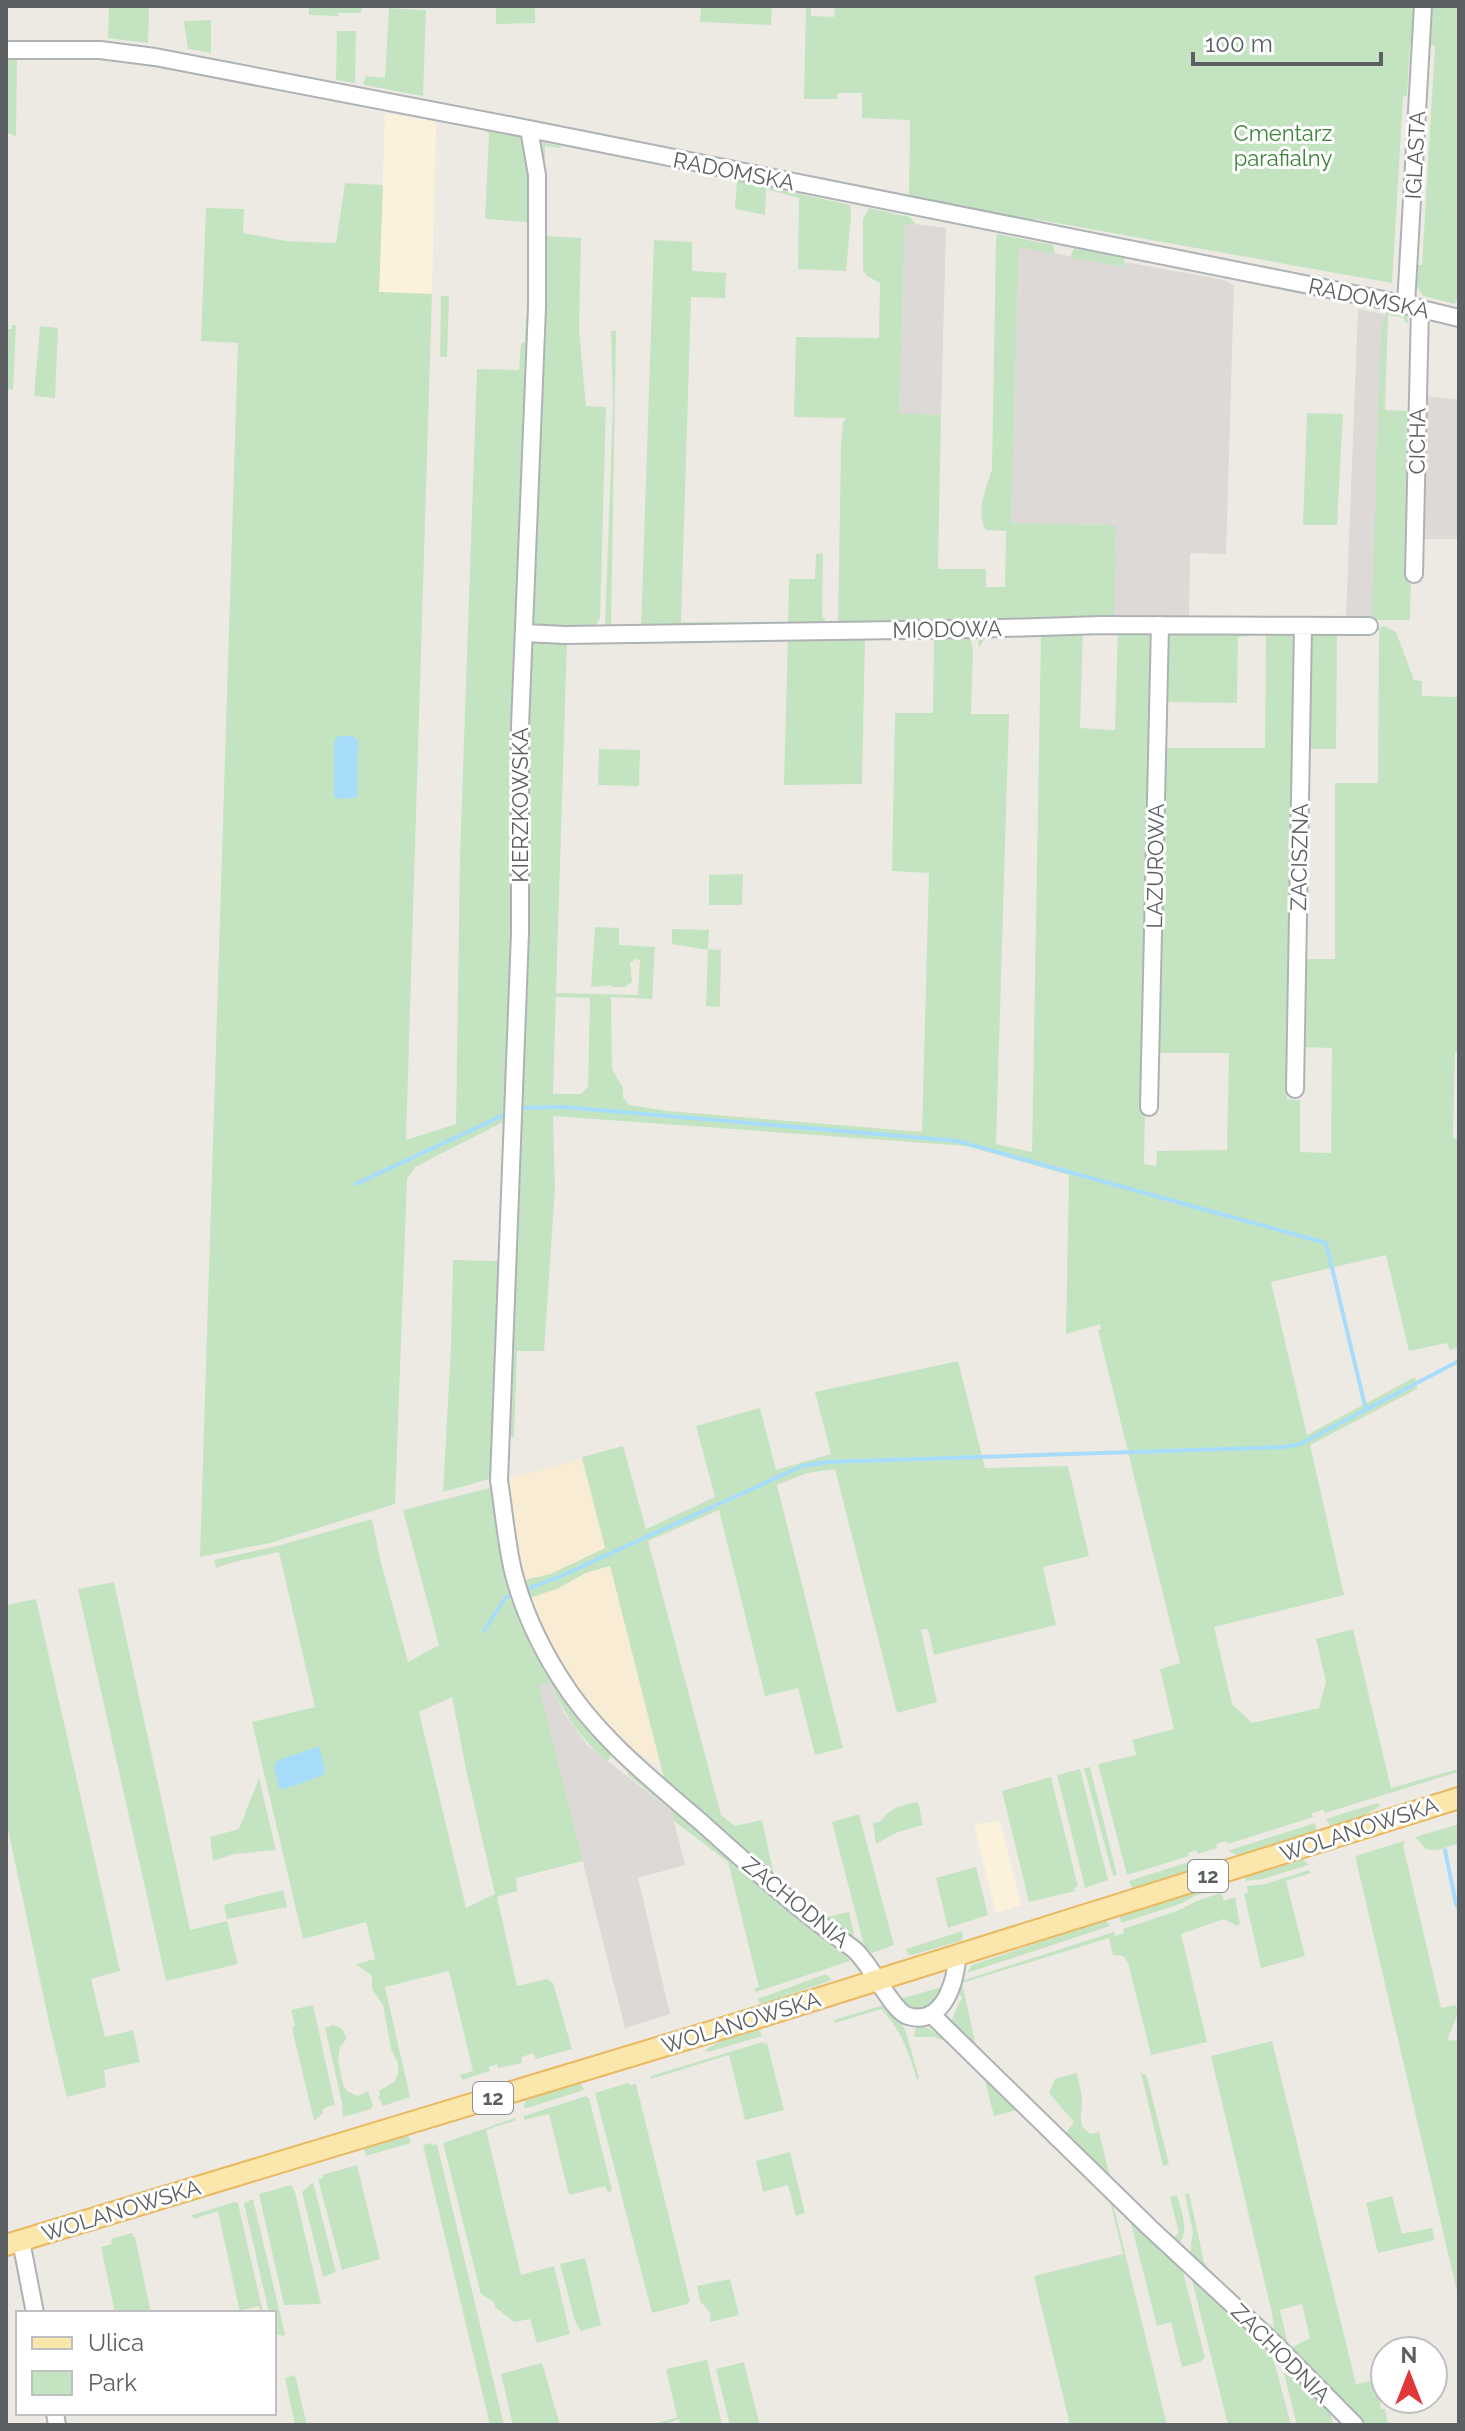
<svg xmlns="http://www.w3.org/2000/svg" width="1465" height="2431" font-family="Raleway,sans-serif">
  <style>
    .commercial { fill: #fcf1da }
    .industrial { fill: #dcd9d6 }
    .green { fill: #c4e4c1; fill-rule: evenodd }
    .sand { fill: #f8edd4 }
    .water { fill: #a7ddfa }
    .lines { fill: none; stroke-linecap: round; stroke-linejoin: round }
    .stream { stroke: #a7ddfa; stroke-width: 4 }
    .minor-casing { stroke: #afb2b5; stroke-width: 20 }
    .major-casing { stroke: #eab860; stroke-width: 24 }
    .minor { stroke: #fff; stroke-width: 16 }
    .major { stroke: #fbe7ab; stroke-width: 20 }
    .labels { text-anchor: middle; dominant-baseline: central; stroke-width: 6; stroke-linejoin: round; paint-order: stroke }
    .shield { fill: #fff; stroke: #8d9092; stroke-width: 2 }
    .shield-label { font-size: 20px; font-weight: bold; fill: #5c6063 }
    .park-label { font-size: 22px; fill: #3d843a; stroke: #fff }
    .street-label { font-size: 22px; fill: #5c6063; stroke: #fff }
  </style>
  <rect width="100%" height="100%" fill="#edeae4"/>
  <!-- commercial -->
  <path class="commercial" d="M385,113L436,122L432,294L379,292Z
    M1000,1821L1021,1905L996,1913L974,1824Z"/>
  <!-- industrial -->
  <path class="industrial" d="M905,223L946,228L941,415L899,414Z
    M1019,246L1123,267L1124,262L1197,275L1224,280L1234,285L1226,554L1190,553L1189,618L1113,617L1116,525L1011,523Z
    M1358,309L1388,315L1379,620L1346,618Z
    M1425,396L1459,400V539H1422Z
    M550,1682L563,1711L588,1746L671,1810L685,1865L638,1878L670,2014L625,2028L538,1686Z"/>
  <!-- green -->
  <path class="green" d="M109,6H149L148,43L108,38Z
    M309,6H363L361,13H338V16L309,15Z
    M496,6H535V23L496,24Z
    M701,6H772L771,25L700,22Z
    M806,6H811V16L834,17L835,6H1420L1417,45L1410,46L1407,96L1403,97L1392,283L1034,219L1033,223L909,200L910,120L862,118V93H838L837,99H804Z
    M1428,6H1459V301L1456,300L1455,304L1423,296L1417,286H1412L1413,265H1422L1435,46L1425,45Z
    M389,8L426,10L423,96L364,85L363,83L366,76L385,78Z
    M211,20V53L188,49L184,21Z
    M337,31H356L355,83L336,80Z
    M7,59H17L16,136L6,132Z
    M486,131L517,136L524,140L531,169V257H528V222L485,219L489,134Z
    M540,142L561,146V148L545,146L544,236L581,238L579,330L586,406L606,407L600,618L594,628L539,630L529,618Z
    M737,180L850,205L851,216L846,271L798,269L799,198L766,189L765,215L735,209Z
    M345,183L383,185L379,292L432,294L406,1140L456,1124L460,856L477,369L519,370L521,343L525,342L526,316H530L528,645L533,639L567,640L556,993L638,995L640,960L634,959L633,962H630L632,982L625,987H612L611,985L591,987L595,927L619,928V945L655,947L652,999L611,997L612,1069L623,1088V1097L629,1105L668,1111L922,1132L929,873L892,871L895,713H933L934,636H969L973,648L971,714H1009L996,1144L1032,1152L1041,635L986,636L979,648L978,636L1083,628L1080,728L1115,730L1118,628L1153,632L1144,1164L1156,1166L1157,1151L1227,1150L1229,1053H1158L1165,748H1265L1266,636L1264,630L1297,629L1287,1099L1300,1100V1152L1331,1153L1332,1048L1301,1047L1303,959H1335V783H1378L1379,628L1385,626L1396,632L1414,680L1422,681V696L1459,697V1051L1455,1052L1453,1138L1459,1139V1353L1457,1348L1450,1350L1447,1343L1409,1351L1386,1255L1271,1282L1307,1435L1415,1377L1417,1389L1310,1445L1344,1595L1214,1627L1232,1704L1252,1723L1319,1708L1326,1682L1316,1639L1353,1629L1391,1788L1458,1769V1772L1325,1813L1323,1810L1312,1813L1313,1817L1228,1844L1226,1841L1216,1844L1217,1848L1198,1854L1196,1850L1188,1853L1189,1856L1127,1875L1098,1764L1136,1755L1132,1740L1174,1729L1160,1669L1180,1663L1098,1330L1101,1329L1100,1324L1066,1334L1069,1175L967,1146L553,1116L555,1189L544,1351H517L514,1437H507L513,1249L512,873L505,1121L415,1167L407,1179L395,1504L270,1543L200,1557L238,343L201,341L206,208L244,209L243,233L286,241L336,243ZM556,997L590,998L588,1087L581,1094H553Z
    M869,208L910,217L915,224H905L899,413L941,415L938,569H986V587H1005L1006,531L986,530C975,513 986,488 992,470L996,239L997,234L1053,245L1055,254L1019,247L1011,523L1116,525L1114,617L838,625L841,445L843,423L846,418L794,417L796,337L879,338L880,283L867,276L863,270V219Z
    M654,240L692,242V271L726,273L725,298L691,297L681,622L788,623L789,579H815L816,554L823,553L822,617L825,618L824,627L641,629Z
    M1074,248L1124,258V267L1070,257Z
    M441,296H449L447,357H440Z
    M1387,310L1407,314L1408,323H1405L1404,318L1388,315L1384,410L1414,411L1410,620H1372L1378,410L1382,327Z
    M12,325H16L13,390L6,388V329H12Z
    M40,326L58,328L55,398L34,396Z
    M611,331H616L611,629H605L613,403Z
    M1307,413L1343,414L1337,525H1303Z
    M1247,629L1248,636L1238,637L1237,703L1164,702L1166,630Z
    M1309,631L1337,632L1336,749H1306Z
    M788,635L865,637L862,784L784,785Z
    M599,749L640,750L639,786L598,785Z
    M743,874L742,905H709V875Z
    M672,929L709,930L708,949L721,950L720,1007L706,1006L708,950L672,944Z
    M453,1260L501,1261L493,1478L443,1492L451,1347Z
    M958,1361L985,1468L1068,1466L1089,1556L1043,1567L1056,1625L934,1655L928,1629L921,1630L937,1702L897,1713L835,1469L807,1473L777,1485L843,1748L815,1755L798,1688L765,1696L719,1510L648,1541L721,1815L735,1826L762,1820L774,1875L822,1918L849,1912L854,1934L850,1939L832,1929L668,1784L664,1778L610,1566L586,1573L557,1589L527,1599L520,1581L550,1574L605,1548L582,1457L623,1446L646,1529L715,1497L696,1426L760,1408L776,1470L831,1454L815,1392Z
    M490,1488L509,1584L611,1754L609,1760H605C580,1738 563,1712 550,1682L539,1686L583,1861L516,1878L517,1891L497,1897L517,1986L546,1979L553,1983L572,2049L536,2059L533,2053L522,2057V2063L498,2068L497,2064L489,2067L490,2071L462,2080L460,2075L473,2071L449,1971L385,1987L410,2097L383,2106L378,2097L380,2096L379,2091L394,2082L398,2074V2063L391,2049L383,2005L372,1989V1976L356,1964L375,1959L366,1922L303,1939L252,1722L315,1707L279,1552L230,1563L216,1568L214,1560L277,1546L372,1519L381,1563L408,1662L439,1645L403,1510ZM452,1697L467,1774L495,1894L466,1908L419,1712Z
    M114,1582L190,1930L227,1921L238,1964L166,1981L78,1589Z
    M36,1599L120,1971L91,1979L105,2037L133,2030L140,2062L104,2070L106,2087L67,2097L50,2027L6,1820V1605Z
    M1090,1767L1117,1875L1113,1876L1084,1768Z
    M1080,1769L1108,1880L1085,1888L1057,1775Z
    M632,1770L848,1955L847,1957L850,1961L756,1992L754,1989L759,1987L728,1862L674,1821L671,1810L627,1774Z
    M1051,1777L1078,1887L1074,1888L1075,1891L1029,1902L1002,1791Z
    M259,1778L276,1850L234,1854L213,1861L210,1837L239,1829Z
    M918,1802L923,1825L898,1832L876,1844L873,1823L880,1822C892,1806 900,1806 918,1802Z
    M1377,1803L1381,1806L1357,1819L1331,1827L1326,1819Z
    M859,1814L894,1945L872,1953L864,1946L832,1822Z
    M1315,1823L1316,1830L1313,1834L1239,1856L1230,1852V1850Z
    M1459,1824V1844C1447,1846 1439,1852 1426,1849L1415,1837Z
    M1404,1841L1405,1844L1403,1845L1441,2008L1455,2005L1459,2010L1448,2038L1450,2041L1459,2039V2300L1356,1860V1856Z
    M1302,1859L1309,1865L1263,1879L1244,1881L1247,1876Z
    M1189,1862L1191,1870L1187,1873L1132,1888L1129,1881Z
    M976,1867L988,1915L948,1928L936,1878Z
    M1309,1870L1311,1873L1286,1881L1305,1956L1261,1968L1244,1894L1248,1893L1247,1886L1265,1884Z
    M1217,1885L1220,1887L1195,1896L1180,1904L1121,1923L1120,1917L1122,1915Z
    M283,1890L287,1907L227,1919L224,1905Z
    M1221,1893L1224,1901L1235,1897L1240,1924L1237,1926L1224,1919L1181,1934L1207,2042L1151,2055L1128,1963L1123,1956L1113,1955L1109,1938L962,1983L977,2051L951,2021L962,1997L959,1994L961,1981L1114,1932L1115,1936L1124,1933L1123,1929L1177,1911L1199,1900Z
    M1105,1920L1110,1926L967,1973L972,1965Z
    M962,1931L963,1938L960,1941L912,1955L908,1954L906,1949Z
    M826,1974L832,1980L762,2005L757,1999Z
    M945,1986C933,2003 919,2023 900,1999Z
    M887,2004L905,2029L919,2078L917,2080C909,2053 901,2029 881,2009L835,2023L834,2020Z
    M313,2005L335,2105L324,2108L322,2114L314,2121L292,2028L295,2026L291,2010Z
    M333,2025L341,2028L347,2038L340,2047L338,2059L343,2085L347,2091L358,2096L368,2091L373,2105L371,2109L343,2117L342,2103L325,2028Z
    M916,2026L928,2028L950,2042L1081,2169L1080,2171L1016,2110L994,2116L985,2081L945,2041L934,2037H914Z
    M755,2030H759L762,2036L708,2052L705,2050L726,2038Z
    M1272,2041L1356,2384L1376,2380L1381,2409H1385L1388,2425H1363L1289,2349L1310,2338L1302,2304L1280,2310L1288,2346L1189,2258L1193,2232L1185,2194L1189,2193L1204,2262L1209,2270L1274,2329L1272,2313L1211,2056Z
    M763,2042L764,2044L767,2043L784,2110L780,2111L745,2120L729,2055L651,2079V2076Z
    M1077,2073C1078,2082 1082,2091 1082,2099C1083,2114 1075,2125 1091,2134L1099,2132L1110,2177L1173,2238L1179,2233L1170,2197L1177,2195C1181,2210 1190,2231 1179,2243H1175L1063,2137L1074,2122L1049,2093L1055,2079Z
    M1141,2073L1146,2075L1147,2077L1169,2164L1163,2166Z
    M578,2083L582,2085L584,2090L524,2109L525,2101Z
    M628,2083L630,2085L636,2084L690,2301L687,2304L652,2313L595,2093Z
    M586,2096L589,2098L612,2190L608,2193L605,2186L569,2195L549,2114L524,2120V2116Z
    M515,2118L516,2120L486,2130L521,2275L554,2266L570,2334L537,2343L530,2319L514,2322L495,2307L494,2302L481,2294L443,2143Z
    M404,2135L409,2137L411,2143L366,2156L364,2149L367,2146Z
    M431,2143L432,2145L437,2144L504,2425H490L423,2145Z
    M790,2152L805,2213L796,2216L788,2185L763,2192L756,2161Z
    M357,2165L380,2259L342,2270L318,2179L323,2178L322,2175Z
    M313,2182L336,2272L323,2277L302,2192Z
    M1091,2182H1094L1112,2200L1167,2425H1070L1034,2276L1123,2254L1110,2201Z
    M291,2185L295,2192L321,2304L284,2305L259,2194Z
    M1392,2196L1402,2234L1432,2228L1435,2240L1378,2253L1366,2203Z
    M253,2199L285,2334L283,2336L274,2333V2313H269L244,2203Z
    M235,2202L238,2203L263,2313H261L259,2306L242,2310V2313H240L218,2211L194,2219L192,2215Z
    M1133,2222L1182,2268L1205,2358L1200,2362L1182,2367L1171,2322L1157,2326L1131,2224Z
    M132,2233L133,2237H135L151,2313H115L101,2247L112,2244L111,2239Z
    M585,2258L601,2325L581,2331L575,2321L560,2264Z
    M1191,2276L1271,2349L1291,2425H1228Z
    M730,2279L739,2315L710,2322L711,2314L700,2301L697,2286Z
    M707,2360L722,2425H681L679,2419L662,2425H651L677,2417L666,2369Z
    M744,2362V2363L760,2425H730L716,2369Z
    M542,2363L560,2425H513L501,2374Z
    M1286,2369L1289,2370L1346,2425H1342L1331,2415L1333,2425H1297L1284,2373Z
    M295,2375L307,2425H295L285,2378Z"/>
  <!-- sand -->
  <path class="sand" d="M582,1459L605,1548L550,1574L520,1581L510,1500V1478Z
    M610,1566L660,1766C643,1755 623,1745 608,1731C576,1703 544,1638 527,1599L557,1589L586,1573Z"/>
  <!-- water -->
  <path class="water" d="M338,736H352L358,740L357,798L337,799L334,796V742Z
    M319,1746L325,1771L323,1775L285,1789L279,1788L274,1768L277,1761Z"/>
  <g class="lines">
    <!-- stream -->
    <path class="stream" d="M518,1108L564,1107L957,1141L1326,1243L1366,1410
      M356,1184L510,1112
      M522,1591L561,1576L802,1466L828,1462L1285,1447L1300,1444L1459,1361
      M484,1631L505,1598L513,1595
      M1445,1850L1456,1904L1459,1909
      M1459,1936V1945"/>
    <!-- minor casing -->
    <g class="minor-casing">
      <path id="minor" d="M6,50H100L155,57L529,129L1384,300L1459,318
        M529,129L537,175V307L520,726V933L499,1481C504,1511 506,1541 513,1571C522,1607 539,1644 559,1676C595,1735 650,1778 702,1823C750,1866 798,1910 851,1947C870,1960 891,2011 908,2016C943,2027 957,1980 957,1955
        M1406,305L1423,6
        M1414,574L1420,308
        M525,633L565,635L972,629L1102,625L1369,626
        M1295,1089L1303,626
        M1149,1107L1160,625
        M931,2014L1149,2227L1275,2344L1355,2425
        M21,2241L35,2313
        M55,2413L57,2425"/>
    </g>
    <!-- major casing -->
    <g class="major-casing">
      <path id="major" d="M6,2245L763,2016L1459,1798"/>
    </g>
    <!-- minor -->
    <use href="#minor" class="minor"/>
    <!-- major -->
    <use href="#major" class="major"/>
  </g>
  <g class="labels">
    <!-- shield labels -->
    <g class="shield">
      <rect x="1188" y="1860" width="40" height="32" rx="6"/>
      <rect x="473" y="2082" width="40" height="32" rx="6"/>
    </g>
    <g class="shield-label">
      <text x="1208" y="1876">12</text>
      <text x="493" y="2098">12</text>
    </g>
    <!-- park labels -->
    <g class="park-label">
      <text x="1283" y="133">Cmentarz<tspan x="1283" dy="25">parafialny</tspan></text>
    </g>
    <!-- street labels -->
    <g class="street-label">
      <text transform="translate(1415 155) rotate(-87)">IGLASTA</text>
      <text transform="translate(734 171) rotate(11)">RADOMSKA</text>
      <text transform="translate(1369 298) rotate(12)">RADOMSKA</text>
      <text transform="translate(1417 441) rotate(-89)">CICHA</text>
      <text transform="translate(947 629) rotate(-1)">MIODOWA</text>
      <text transform="translate(520 805) rotate(-90)">KIERZKOWSKA</text>
      <text transform="translate(1299 857) rotate(-89)">ZACISZNA</text>
      <text transform="translate(1155 866) rotate(-89)">LAZUROWA</text>
      <text transform="translate(1359 1829) rotate(-18)">WOLANOWSKA</text>
      <text transform="translate(796 1902) rotate(39)">ZACHODNIA</text>
      <text transform="translate(741 2022) rotate(-17)">WOLANOWSKA</text>
      <text transform="translate(121 2210) rotate(-17)">WOLANOWSKA</text>
      <text transform="translate(1281 2353) rotate(45)">ZACHODNIA</text>
    </g>
  </g>
  <!-- border -->
  <rect width="1465" height="2431" fill="none" stroke="#5c6063" stroke-width="16"/>
  <!-- legend -->
  <rect x="16" y="2311" width="260" height="104" fill="#ffffff" stroke="#bebfc1" stroke-width="2"/>
  <rect x="32" y="2337" width="40" height="12" fill="#fbe7ab" stroke="#bebfc1" stroke-width="2"/>
  <text x="88" y="2351" font-size="24" fill="#5c6063">Ulica</text>
  <rect x="32" y="2371" width="40" height="24" fill="#c4e4c1" stroke="#bebfc1" stroke-width="2"/>
  <text x="88" y="2391" font-size="24" fill="#5c6063">Park</text>
  <!-- north arrow -->
  <g transform="translate(1409 2375)"><circle r="38" fill="#ffffff" stroke="#bebfc1" stroke-width="2"/>
  <path d="M0-6L14 30L0 20L-14 30Z" fill="#e03738"/>
  <text y="-12" font-size="22" font-weight="bold" text-anchor="middle" fill="#5c6063">N</text>
  </g>
  <!-- scale -->
  <path d="M1193 52v12h188v-12" fill="none" stroke="#5c6063" stroke-width="4"/>
  <text x="1205" y="52" font-size="24" fill="#5c6063" stroke="#ffffff" stroke-width="6" paint-order="stroke">100 m</text>
</svg>
